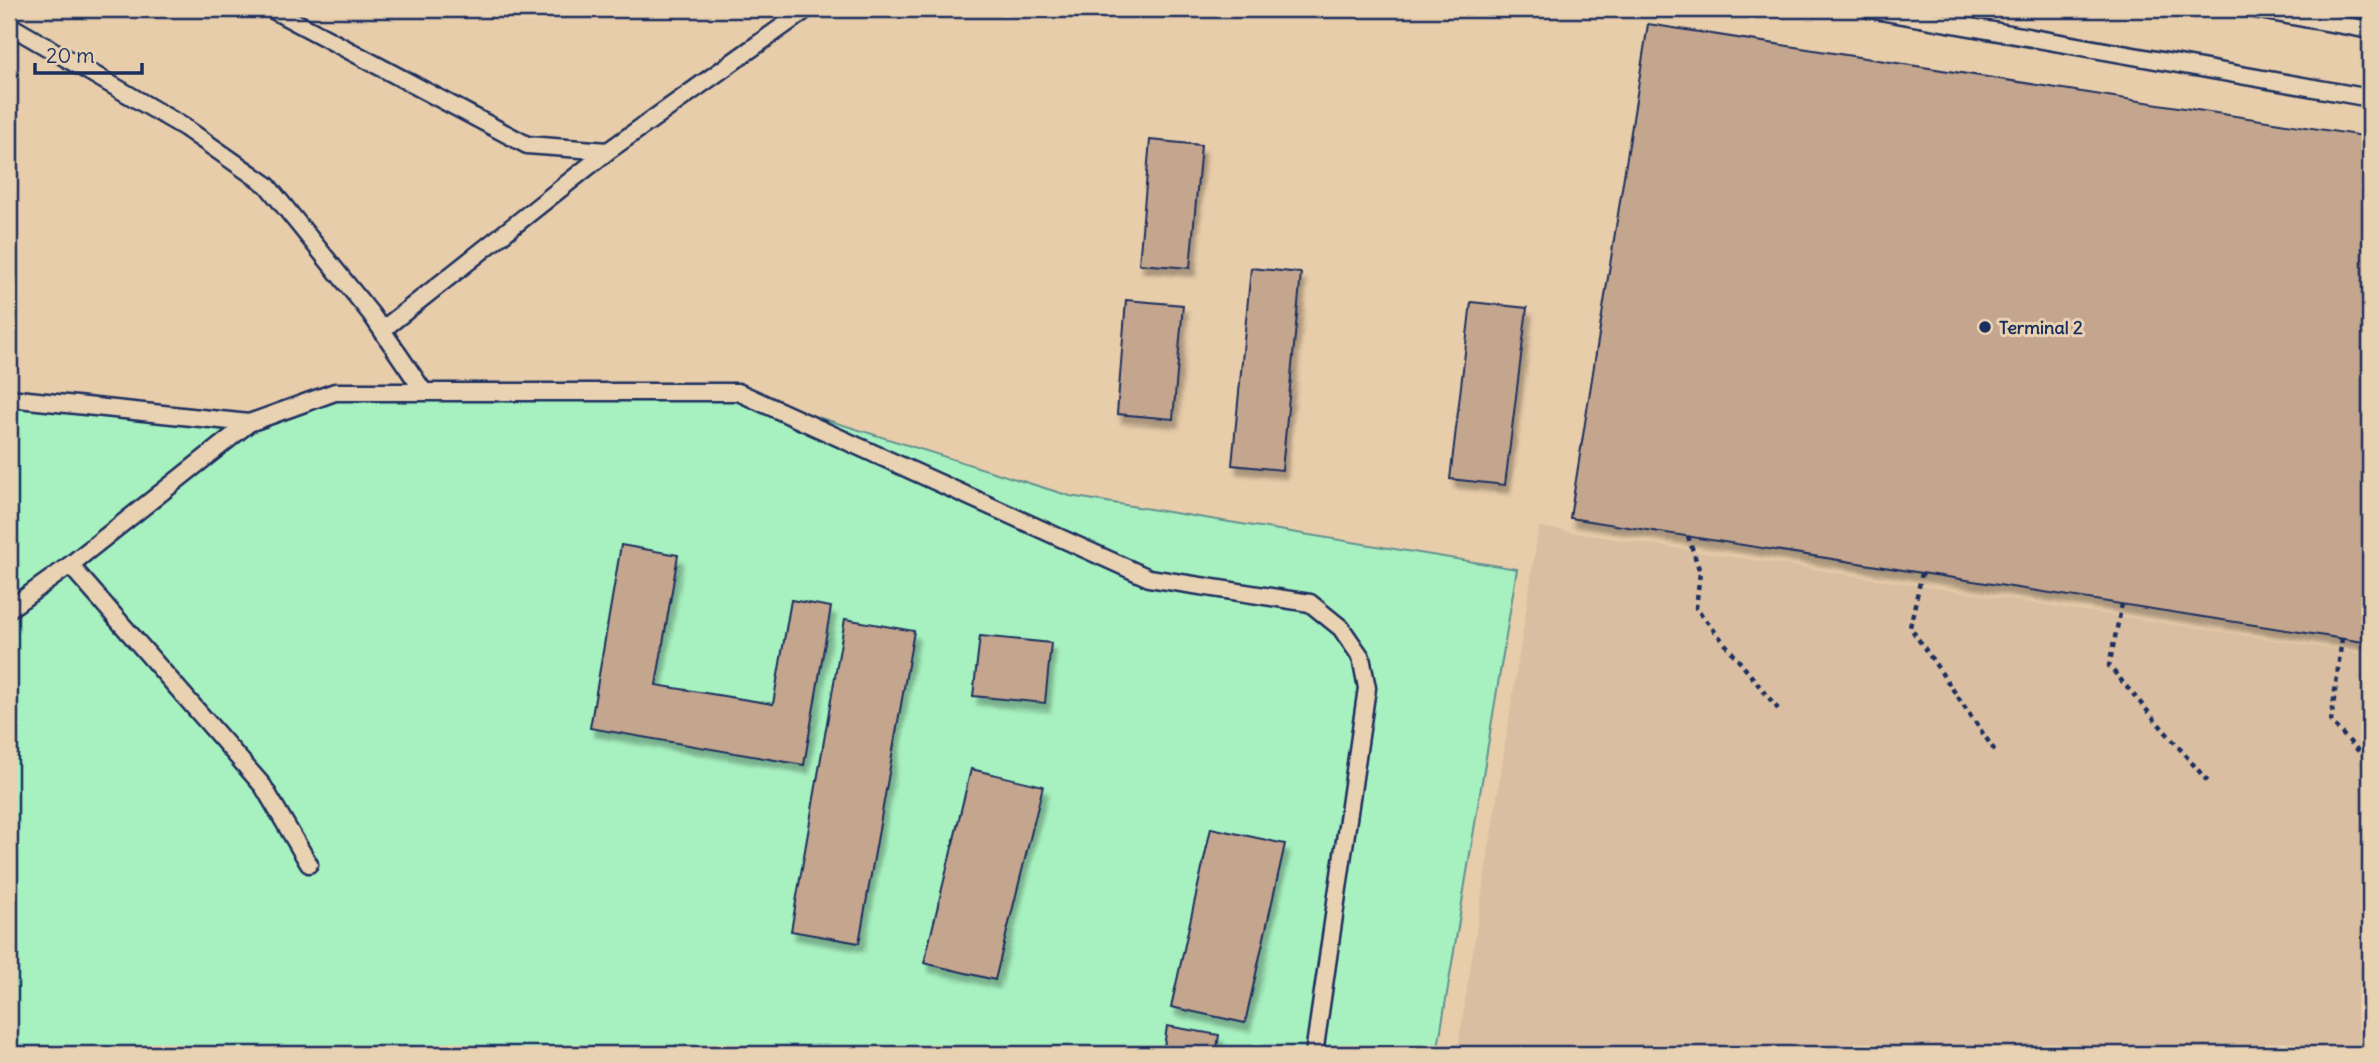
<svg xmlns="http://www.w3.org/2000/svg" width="2379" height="1063" font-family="Delius,sans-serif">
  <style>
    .built { fill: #d9bea1 }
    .green { fill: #a7f1c0; stroke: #61908f; stroke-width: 2 }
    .building { fill: #c4a68e; stroke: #1b2f5e; stroke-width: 2; filter: url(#shadow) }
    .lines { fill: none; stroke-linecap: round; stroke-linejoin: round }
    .lane-casing { stroke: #1b2f5e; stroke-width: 21 }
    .path { stroke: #1b2f5e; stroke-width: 4.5; stroke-dasharray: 5 5; stroke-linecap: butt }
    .lane { stroke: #e8d2b1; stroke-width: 16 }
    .poi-dot { fill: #1b2f5e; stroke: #e8d2b1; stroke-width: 2.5 }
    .labels { text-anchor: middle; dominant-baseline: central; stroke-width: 6; stroke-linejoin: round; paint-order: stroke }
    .poi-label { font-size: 18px; font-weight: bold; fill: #1b2f5e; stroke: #e8d2b1; text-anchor: start }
  </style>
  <defs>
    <filter id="shadow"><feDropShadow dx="4.5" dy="8" stdDeviation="2" flood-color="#0004"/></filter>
  </defs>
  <rect width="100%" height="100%" fill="#e8cdaa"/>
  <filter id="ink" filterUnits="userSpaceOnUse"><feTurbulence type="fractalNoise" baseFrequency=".0143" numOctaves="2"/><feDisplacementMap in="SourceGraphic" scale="14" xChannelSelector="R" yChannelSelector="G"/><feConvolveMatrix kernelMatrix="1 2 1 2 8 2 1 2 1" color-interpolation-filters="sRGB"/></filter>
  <g filter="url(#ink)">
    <!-- built -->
    <path class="built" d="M1539,527L2370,655V1054H1457Z"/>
    <!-- green -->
    <path class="green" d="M335,392H738L1070,496L1517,569L1437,1054H9V398L249,423Z"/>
    <!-- building -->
    <path class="building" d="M1648,24L2370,137V643L1570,518Z
      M1150,140L1201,145L1190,268L1139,264Z
      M1251,268L1301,273L1282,470L1232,465Z
      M1126,300L1183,305L1173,419L1117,414Z
      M1471,302L1527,308L1505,485L1450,479Z
      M621,545L678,555L656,685L773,704L791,600L831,607L804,765L590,728Z
      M845,619L914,631L859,943L791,931Z
      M980,636L1051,643L1045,703L973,696Z
      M971,769L1043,786L995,980L924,963Z
      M1211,828L1285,844L1245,1023L1171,1007Z
      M1167,1026L1219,1035L1216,1054H1163Z"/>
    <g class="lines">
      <!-- lane casing -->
      <g class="lane-casing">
        <path id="lane" d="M271,9L527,145L608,151
          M1869,9L2370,98
          M2254,9L2370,30
          M9,25L184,127L267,185L371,314L424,392
          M382,330L608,151L807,9
          M9,398L249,423L335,392H738L1149,578L1310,603L1341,628L1361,657L1367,688L1314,1054
          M70,565L263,786L309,864
          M9,609L70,565L249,423"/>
      </g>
      <!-- path -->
      <path class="path" d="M1688,536L1700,572L1696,608L1778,709
        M1922,573L1910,627L1995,751
        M2122,604L2109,666L2210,784
        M2342,638L2331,722L2370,763"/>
      <!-- lane -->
      <use href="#lane" class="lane"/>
    </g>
  </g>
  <!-- markers -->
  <circle class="poi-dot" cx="1985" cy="327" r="7"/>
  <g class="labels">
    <!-- poi labels -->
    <g class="poi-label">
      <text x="1999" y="327">Terminal 2</text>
    </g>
  </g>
  <!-- margin -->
  <rect width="2379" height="1063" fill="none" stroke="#e8d2b1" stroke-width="35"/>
  <rect x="18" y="18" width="2344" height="1028" fill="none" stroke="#1b2f5e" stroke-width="2.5" filter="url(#ink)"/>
  <!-- scale -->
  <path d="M35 63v10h107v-10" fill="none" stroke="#1b2f5e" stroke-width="3.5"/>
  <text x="46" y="63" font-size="21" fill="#1b2f5e" stroke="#e8d2b1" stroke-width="5" paint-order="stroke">20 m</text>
</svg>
